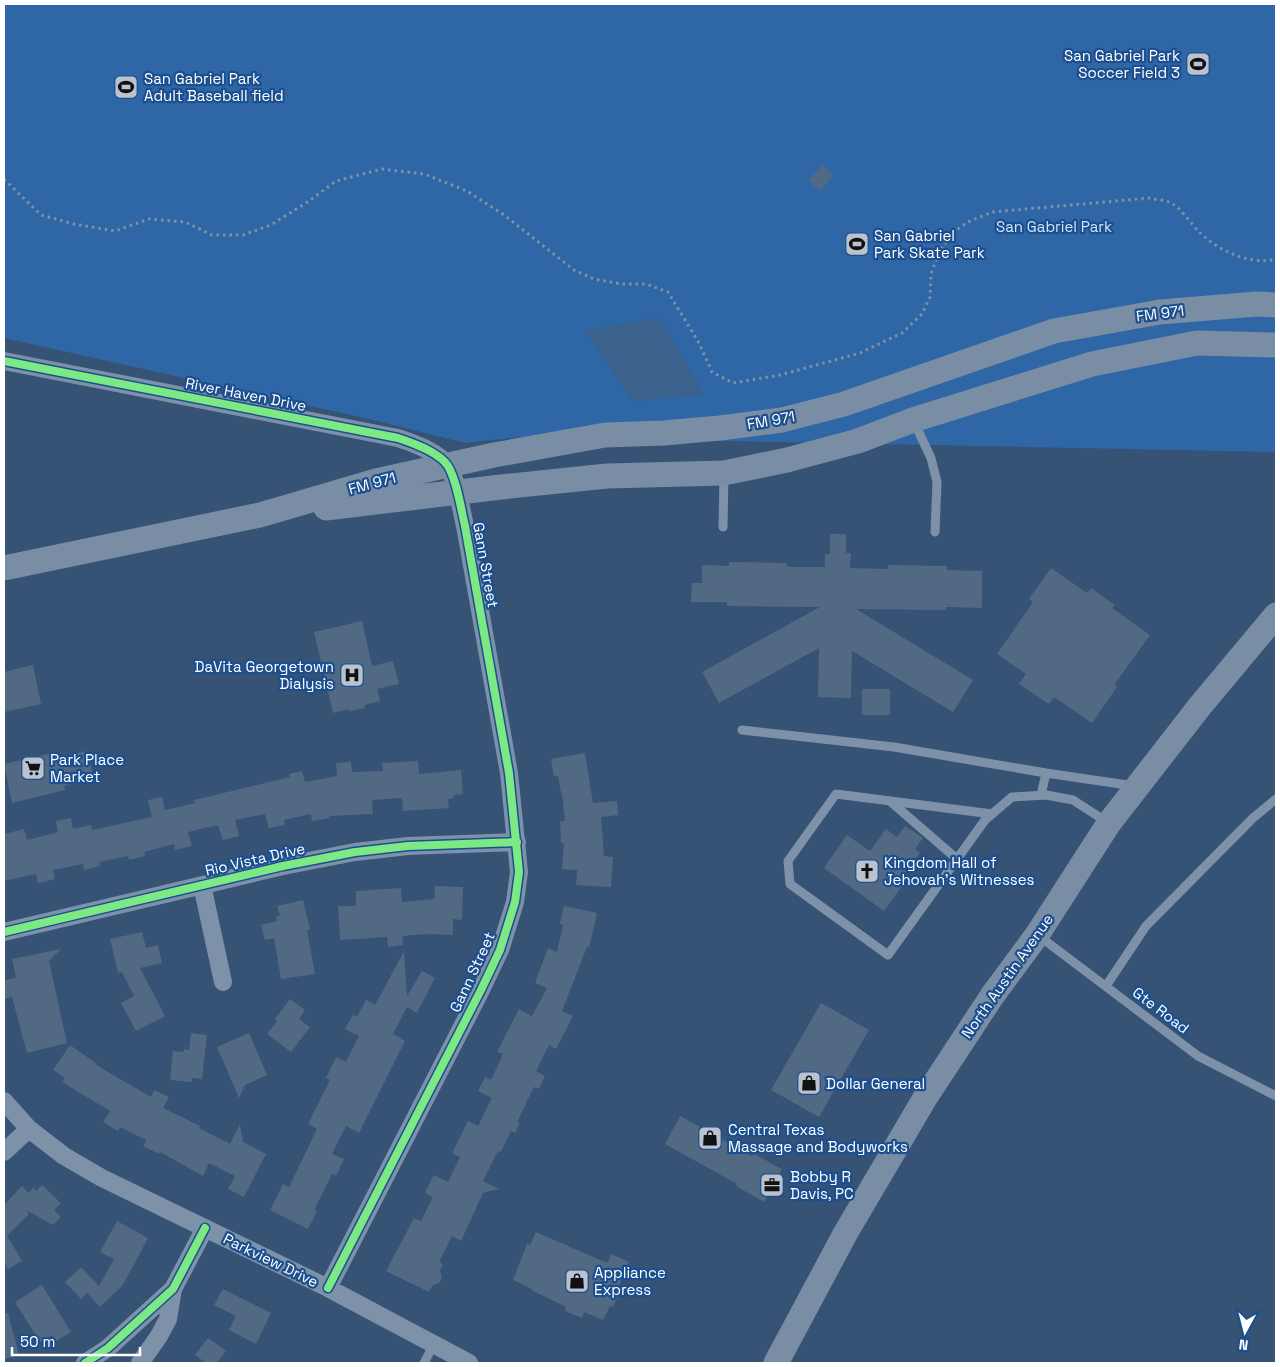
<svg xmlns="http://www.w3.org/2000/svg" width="1280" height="1367" font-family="'Space Grotesk',sans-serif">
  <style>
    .green { fill: #2f66a5 }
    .water { fill: #3b618d }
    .building { fill: #526984 }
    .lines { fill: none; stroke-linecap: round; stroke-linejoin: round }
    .path { stroke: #7d92a8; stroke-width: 3; stroke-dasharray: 2.5 4; stroke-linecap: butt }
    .lane { stroke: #7d92a8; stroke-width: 9 }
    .street { stroke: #7d92a8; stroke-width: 18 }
    .secondary { stroke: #798da4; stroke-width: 25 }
    .cycleway-casing { stroke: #1b4f8f; stroke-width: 11 }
    .cycleway { stroke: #7ce984; stroke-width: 8 }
    .labels { text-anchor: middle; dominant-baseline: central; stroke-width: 4.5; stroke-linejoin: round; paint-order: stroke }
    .poi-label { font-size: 15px; fill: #fff; stroke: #1b4f8f; text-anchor: start }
    .park-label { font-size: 15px; fill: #cfe3fa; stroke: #1b4f8f }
    .street-label { font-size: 15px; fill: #fff; stroke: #1b4f8f }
  </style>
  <rect width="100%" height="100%" fill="#365274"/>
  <!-- green -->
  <path class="green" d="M4,4H1276V452L521,437L465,443L369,419L4,338Z"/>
  <!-- water -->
  <path class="water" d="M660,317L704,395L632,401L585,331Z"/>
  <!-- building -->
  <path class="building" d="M822,165L834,175L820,191L808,181Z
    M830,534H846V553H851L850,568L888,569V565L947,566V570L982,571V608L946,607V610L856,609L973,680L953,712L852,651L851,698L818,697L819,648L719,703L702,672L820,607L727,606V602H691L692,583H702V565L729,566V562L787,563V567H825V554H830Z
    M1051,568L1087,593L1091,588L1115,605L1112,608L1150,635L1114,685L1117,687L1092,723L1054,697L1049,704L1019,684L1026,674L997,654L1033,602L1029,599Z
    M362,621L372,666L393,661L399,684L377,689L380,701L364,705L365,708L349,711V709L333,713L314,632Z
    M33,665L41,704L4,712V672Z
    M862,689H890V715H862Z
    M87,751L94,779L64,786L65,790L12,803L4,764L57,752L59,757Z
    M585,753L593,803L617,801L618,815L601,817L604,856L613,857L611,887L576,885L577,870L562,869L564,843H561L560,821H565L562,793H561L558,776H554L551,759Z
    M418,761L419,774L461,770L463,794L454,795V798L448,799L449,808L403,811L402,798L372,800L373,814L329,816L330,818L312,821L311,814L284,820L285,825L269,828L265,814L235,820L239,836L223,840L218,825L188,832L192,846L175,850L174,844L144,852L145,856L129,860L128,856L99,862L100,866L84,870L83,864L53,870L55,879L38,883L36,874L4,881V834L24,829L27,840L58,832L56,821L71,818L73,829L91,825L92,830L152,817L148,800L162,797L165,810L195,803L194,800L290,777L289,774L302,771L305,782L337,776L336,763L351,762L352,772L383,771L382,763Z
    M905,826L923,838L915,849L920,853L905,873L909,876L884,911L824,868L847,835L870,851L886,829L897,837Z
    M435,886L463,887L462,920L453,919V935L426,934L402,936L403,945L388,947L387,937L340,940L338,906H356V891L401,888L402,902L434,899Z
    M303,900L310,929L307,930L315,974L281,979L274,938L265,940L261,925L277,921L276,916L280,915L277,906Z
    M564,906L597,913L589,948L587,947L562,1011L573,1016L556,1049L549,1045L536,1071L545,1076L539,1089L534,1087L518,1120L519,1124L515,1133L511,1131L501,1152L498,1151L483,1181L499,1189L483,1193L461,1241L452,1236L439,1262L443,1264L440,1270L442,1278L439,1283L432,1286L429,1292L386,1271L414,1218L421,1221L433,1197L425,1193L434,1175L448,1182L460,1157L452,1153L468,1121L478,1126L492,1098L478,1091L485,1077L491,1080L503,1054L497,1052L519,1009L532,1016L547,988L535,983L548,948L557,952L563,925L560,924Z
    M142,932L146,948L158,945L162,963L140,968L165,1016L136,1031L121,1003L134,996L122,972L118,973L110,939Z
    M61,949L49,961L67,1043L27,1053L12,997L4,999V980L16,978L12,959Z
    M404,951L407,996L422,971L435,978L417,1013L407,1007L393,1034L405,1041L359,1133L346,1126L332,1154L344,1159L336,1176L332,1174L314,1210L317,1211L308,1229L270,1210L283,1184L289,1187L317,1129L308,1124L330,1080L326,1078L336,1057L346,1062L359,1036L345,1029L353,1015L357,1017L366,1000L375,1005Z
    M290,999L305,1010L299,1019L310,1027L291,1052L267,1034L277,1021L275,1019Z
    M821,1003L869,1030L819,1117L771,1090Z
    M191,1033L207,1035L202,1079L192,1078V1082L170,1080L173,1051L184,1052V1049L189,1050Z
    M249,1033L267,1075L245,1085L239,1098L217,1047Z
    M70,1045L97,1064L96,1065L151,1097L154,1090L169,1097L163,1108L200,1126L199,1128L230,1144L240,1124L243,1142L266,1154L244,1197L228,1189L235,1176L209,1163L203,1176L160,1152L159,1154L143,1146L146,1140L120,1127L118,1131L103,1122L110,1111L62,1082L65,1078L53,1070Z
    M680,1116L752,1156L754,1154L782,1169L764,1202L736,1186L737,1184L665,1144Z
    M42,1185L61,1203L54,1210L61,1217L53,1225L26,1210L29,1214L7,1236L22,1261L8,1269L4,1261V1205L22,1186L29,1193L34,1187L36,1191Z
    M117,1221L148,1238L123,1285L100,1307L87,1293L81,1299L65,1282L81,1267L99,1286L114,1259L100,1252Z
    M536,1232L607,1263L611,1254L629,1262L618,1288L621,1289L613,1307L610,1306L603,1320L584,1312L582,1318L565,1311L566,1307L531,1290L532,1289L513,1280L527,1244L530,1245Z
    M42,1285L71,1332L56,1341L52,1335L40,1342L15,1302Z
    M223,1289L271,1313L256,1344L229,1330L236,1316L214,1305Z
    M8,1313L19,1355L4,1359V1314Z
    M208,1338L226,1351L217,1363H206L195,1355Z"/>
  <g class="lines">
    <!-- path -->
    <path class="path" d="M4,179L41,215L74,224L115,231L149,219L185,222L212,235H243L271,225L309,201L336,181L382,169L424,174L467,191L504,215L574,270L594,279L622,284H646L668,292L699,343L712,372L733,383L780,375L860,353L902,333L922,314L930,297L931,274L939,252L955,231L968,222L992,212L1150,198C1156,200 1164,200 1169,202C1180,206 1191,224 1199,232C1218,250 1250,266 1276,259"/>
    <!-- lane -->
    <path class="lane" d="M914,422L931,458L937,482L935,532
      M723,527L724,475
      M742,730L894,747L1046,773L1134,786
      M1041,795L1046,773
      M891,802L957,859
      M992,814L836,794L788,861L790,884L888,955L985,820L1012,797L1046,795L1073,800L1107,822
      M1039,936L1198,1056L1276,1096
      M1106,986L1146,926L1253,818L1276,799
      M424,1363L434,1344"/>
    <!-- street -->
    <path class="street" d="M4,361L398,438C413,443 439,452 448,466C457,481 461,509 465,526L509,773L519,872L515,902L500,950L481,990L328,1288
      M202,885L223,982
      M4,932L283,866L355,852L408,846L517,842
      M4,1101L29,1129L64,1156L102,1178L328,1288L469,1363
      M4,1152L29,1129
      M85,1363L108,1348L173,1289L205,1228
      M140,1363L159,1336L168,1319L173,1289"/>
    <!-- secondary -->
    <path class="secondary" d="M326,508L501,487L607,476L724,473L787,460L858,441L913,420L1092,364L1197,343L1276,345
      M4,568L260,515L376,481L494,455L605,435L664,433L720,428L782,420L844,404L1054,331L1160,312L1257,304L1276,305
      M776,1363L845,1234L925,1098L992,996L1037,935L1109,823L1200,706L1276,615"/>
    <!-- cycleway casing -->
    <g class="cycleway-casing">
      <path id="cycleway" d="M4,361L398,438C413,443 439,452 448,466C457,481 461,509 465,526L509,773L519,872L515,902L500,950L481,990L328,1288
        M4,932L283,866L355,852L408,846L517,842
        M85,1363L108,1348L173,1289L205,1228"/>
    </g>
    <!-- cycleway -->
    <use href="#cycleway" class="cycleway"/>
  </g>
  <!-- icons -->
  <defs>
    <g id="stadium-square" transform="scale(1.25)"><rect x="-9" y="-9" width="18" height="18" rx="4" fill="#b9c2ce" stroke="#1b4f8f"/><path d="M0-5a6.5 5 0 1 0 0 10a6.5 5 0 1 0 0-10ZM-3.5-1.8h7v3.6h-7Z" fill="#111"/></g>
    <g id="hospital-square" transform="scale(1.25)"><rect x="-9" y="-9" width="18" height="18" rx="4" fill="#b9c2ce" stroke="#1b4f8f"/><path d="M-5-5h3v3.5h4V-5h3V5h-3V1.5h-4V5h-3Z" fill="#111"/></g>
    <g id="supermarket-square" transform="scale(1.25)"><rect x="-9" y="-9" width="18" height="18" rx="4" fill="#b9c2ce" stroke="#1b4f8f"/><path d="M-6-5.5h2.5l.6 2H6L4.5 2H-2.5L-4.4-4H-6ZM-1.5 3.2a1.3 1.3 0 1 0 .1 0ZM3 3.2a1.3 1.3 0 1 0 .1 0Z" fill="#111"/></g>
    <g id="church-square" transform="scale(1.25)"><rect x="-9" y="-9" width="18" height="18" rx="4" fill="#b9c2ce" stroke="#1b4f8f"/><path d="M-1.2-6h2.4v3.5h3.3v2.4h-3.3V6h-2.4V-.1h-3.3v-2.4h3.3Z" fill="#111"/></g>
    <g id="shop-square" transform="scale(1.25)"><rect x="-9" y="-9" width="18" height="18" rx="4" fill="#b9c2ce" stroke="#1b4f8f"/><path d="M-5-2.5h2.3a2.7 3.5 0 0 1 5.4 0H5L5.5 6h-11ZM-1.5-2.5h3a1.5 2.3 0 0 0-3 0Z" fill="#111"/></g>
    <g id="office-square" transform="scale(1.25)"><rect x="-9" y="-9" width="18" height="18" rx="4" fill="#b9c2ce" stroke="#1b4f8f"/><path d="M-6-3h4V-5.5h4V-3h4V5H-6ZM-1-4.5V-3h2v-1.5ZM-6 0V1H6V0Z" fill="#111"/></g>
  </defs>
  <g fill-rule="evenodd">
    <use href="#stadium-square" x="1198" y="64"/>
    <use href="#stadium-square" x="126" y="87"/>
    <use href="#stadium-square" x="857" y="244"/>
    <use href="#hospital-square" x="352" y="675"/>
    <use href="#supermarket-square" x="33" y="768"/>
    <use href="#church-square" x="867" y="871"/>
    <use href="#shop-square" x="809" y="1083"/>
    <use href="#shop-square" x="710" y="1138"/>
    <use href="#office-square" x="772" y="1185"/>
    <use href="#shop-square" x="577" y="1281"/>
  </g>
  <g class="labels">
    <!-- poi labels -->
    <g class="poi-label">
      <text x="1180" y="55" text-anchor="end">San Gabriel Park<tspan x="1180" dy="17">Soccer Field 3</tspan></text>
      <text x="144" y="78">San Gabriel Park<tspan x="144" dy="17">Adult Baseball field</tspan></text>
      <text x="874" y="235">San Gabriel<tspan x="874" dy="17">Park Skate Park</tspan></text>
      <text x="334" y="666" text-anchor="end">DaVita Georgetown<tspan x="334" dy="17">Dialysis</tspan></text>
      <text x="50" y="759">Park Place<tspan x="50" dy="17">Market</tspan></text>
      <text x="884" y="862">Kingdom Hall of<tspan x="884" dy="17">Jehovah's Witnesses</tspan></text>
      <text x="826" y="1083">Dollar General</text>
      <text x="728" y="1129">Central Texas<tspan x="728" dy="17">Massage and Bodyworks</tspan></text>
      <text x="790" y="1176">Bobby R<tspan x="790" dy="17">Davis, PC</tspan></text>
      <text x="594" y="1272">Appliance<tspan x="594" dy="17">Express</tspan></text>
    </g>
    <!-- park labels -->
    <g class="park-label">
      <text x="1054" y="226">San Gabriel Park</text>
    </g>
    <!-- street labels -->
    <g class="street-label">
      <text transform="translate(1160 313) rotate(-7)">FM 971</text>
      <text transform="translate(246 394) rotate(11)">River Haven Drive</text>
      <text transform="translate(771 420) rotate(-10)">FM 971</text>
      <text transform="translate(372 483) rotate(-15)">FM 971</text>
      <text transform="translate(486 565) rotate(80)">Gann Street</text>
      <text transform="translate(255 859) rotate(-13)">Rio Vista Drive</text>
      <text transform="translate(472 972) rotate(-65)">Gann Street</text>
      <text transform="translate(1007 976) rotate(-55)">North Austin Avenue</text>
      <text transform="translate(1161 1010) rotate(37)">Gte Road</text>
      <text transform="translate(271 1260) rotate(26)">Parkview Drive</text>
    </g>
  </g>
  <!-- border -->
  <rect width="1280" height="1367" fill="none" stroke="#ffffff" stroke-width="10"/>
  <!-- north arrow -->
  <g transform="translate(1245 1332) rotate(187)" stroke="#1b4f8f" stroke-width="4" paint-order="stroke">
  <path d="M0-4L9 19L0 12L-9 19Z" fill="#ffffff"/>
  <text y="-8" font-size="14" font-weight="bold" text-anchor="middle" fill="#ffffff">N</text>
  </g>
  <!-- scale -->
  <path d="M12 1347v8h128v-8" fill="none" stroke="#ffffff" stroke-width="2.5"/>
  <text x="20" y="1347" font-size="15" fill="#ffffff" stroke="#1b4f8f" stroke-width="4" paint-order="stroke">50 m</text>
</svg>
